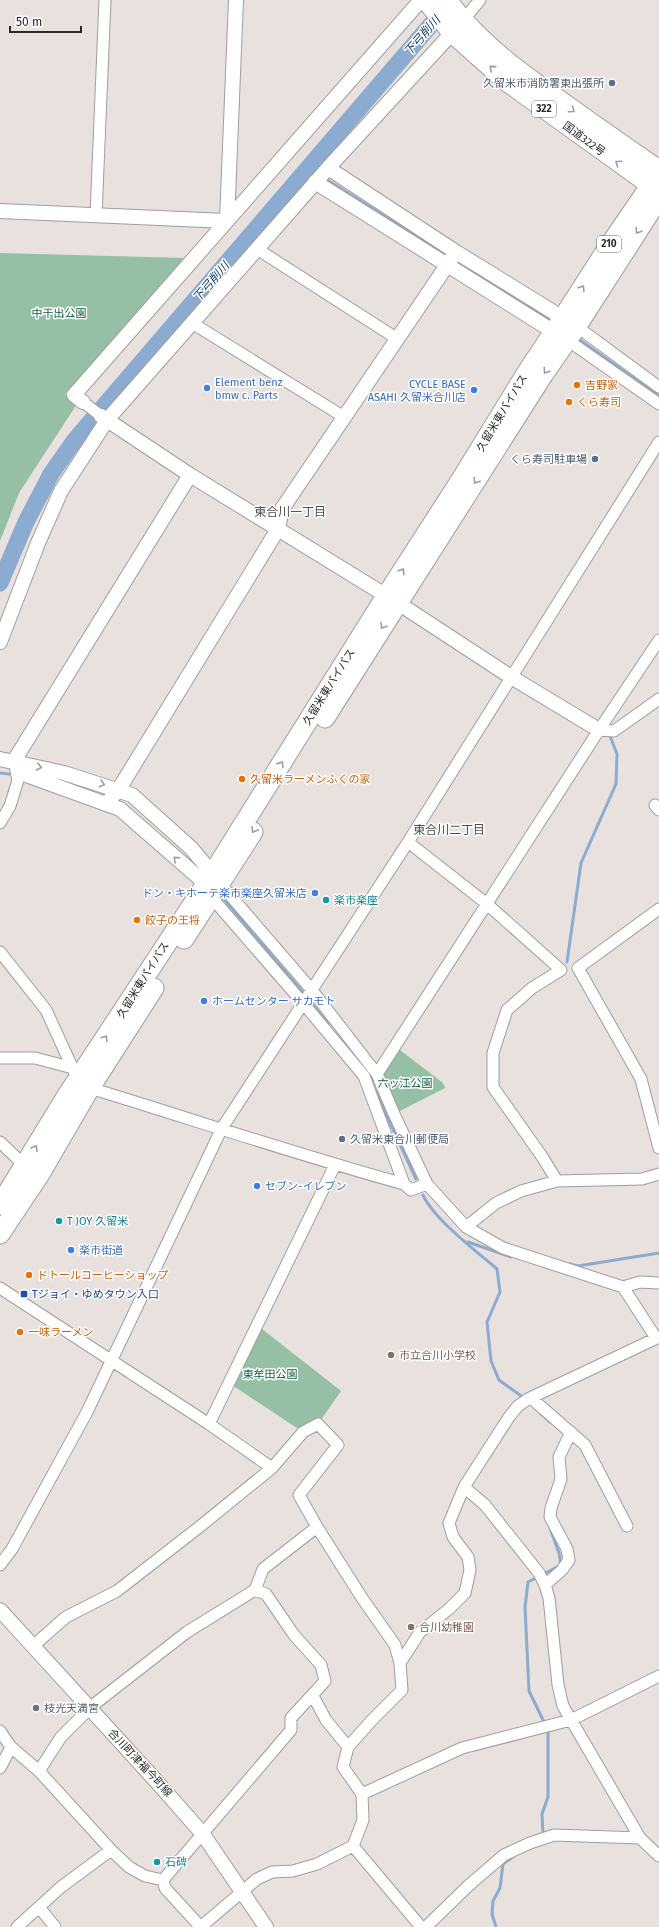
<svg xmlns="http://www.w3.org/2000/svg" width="659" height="1927" font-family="'Fira Sans','Noto Sans JP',sans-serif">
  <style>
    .green { fill: #95c0a6 }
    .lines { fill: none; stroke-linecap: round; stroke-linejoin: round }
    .stream { stroke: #8babd0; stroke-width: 3 }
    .river { stroke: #8babd0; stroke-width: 17 }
    .minor-casing { stroke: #a39c9a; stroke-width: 13 }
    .tertiary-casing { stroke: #a39c9a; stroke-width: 16 }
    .trunk-casing { stroke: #a39c9a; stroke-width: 21 }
    .minor { stroke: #fff; stroke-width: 11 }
    .tertiary { stroke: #fff; stroke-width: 14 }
    .trunk { stroke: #fff; stroke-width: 19 }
    .oneway { stroke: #9f9e9d }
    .service-dot { fill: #5c6f8a; stroke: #fff; stroke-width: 1.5 }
    .food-dot { fill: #e8710a; stroke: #fff; stroke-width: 1.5 }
    .shop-dot { fill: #3f7fe0; stroke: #fff; stroke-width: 1.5 }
    .culture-dot { fill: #0f9aa8; stroke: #fff; stroke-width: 1.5 }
    .transit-dot { fill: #1a4fb4; stroke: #fff; stroke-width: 1.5 }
    .education-dot { fill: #8d6e63; stroke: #fff; stroke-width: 1.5 }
    .worship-dot { fill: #6b7280; stroke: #fff; stroke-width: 1.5 }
    .labels { text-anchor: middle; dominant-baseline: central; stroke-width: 3; stroke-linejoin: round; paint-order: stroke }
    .shield { fill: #fff; stroke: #6a6867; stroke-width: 1 }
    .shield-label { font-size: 10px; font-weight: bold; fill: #2a2726 }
    .service-label { font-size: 11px; fill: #4e5e75; stroke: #fff; text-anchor: end }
    .street-label { font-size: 11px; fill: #2a2726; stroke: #fff }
    .park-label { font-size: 11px; fill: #0c5d3a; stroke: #fff }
    .shop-label { font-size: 11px; fill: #366cbe; stroke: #fff; text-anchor: start }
    .food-label { font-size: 11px; fill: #c56008; stroke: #fff; text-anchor: start }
    .culture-label { font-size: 11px; fill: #0d838f; stroke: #fff; text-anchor: start }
    .transit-label { font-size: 11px; fill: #164399; stroke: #fff; text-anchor: start }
    .education-label { font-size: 11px; fill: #785e54; stroke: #fff; text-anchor: start }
    .worship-label { font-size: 11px; fill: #5b616d; stroke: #fff; text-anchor: start }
    .water-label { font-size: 12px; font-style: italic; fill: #093967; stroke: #fff }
    .neighbourhood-label { font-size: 12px; fill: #514b49; stroke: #fff }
  </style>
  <rect width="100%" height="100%" fill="#e8e1de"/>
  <!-- green -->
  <path class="green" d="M0,253L184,258L65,394L77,404L19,493L0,541Z
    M396,1047L443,1083L445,1088L394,1114L377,1074Z
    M257,1325L341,1391L318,1424L303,1432L229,1383Z"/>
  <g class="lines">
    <!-- stream -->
    <path class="stream" d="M309,168L317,174
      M324,178L448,256
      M454,260L552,322
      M577,338L659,396
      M0,773L9,774
      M223,898L305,995
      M567,962L581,863L616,784L617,754L610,736
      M312,1004L328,1024
      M373,1086L416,1179
      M423,1195C434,1219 476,1251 497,1269L500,1292L487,1322L491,1361L499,1380L524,1398
      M468,1242L511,1257L515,1255
      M570,1264L578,1266L659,1253
      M541,1414L550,1422
      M545,1724L529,1691L525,1607L528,1582L561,1565L559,1553L549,1525
      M541,1835L543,1833L542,1814L548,1797V1729
      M496,1927L492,1914L493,1901L500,1888L503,1864L514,1856"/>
    <!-- river -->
    <path class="river" d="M0,583L26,522L51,474L74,441L447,6"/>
    <!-- minor casing -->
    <g class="minor-casing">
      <path id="minor" d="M460,24L480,0
        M96,215L105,0
        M257,249L396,338
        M192,323L344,417
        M572,323L659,387
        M563,337L659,404
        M83,402L101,416
        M659,640L599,730L614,731L659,699
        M655,805L659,810
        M0,823L10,806L18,780L14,761
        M408,842L487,904L561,970L532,988L507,1010L493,1053V1087L543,1158L557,1181
        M217,880L311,989L377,1074L394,1114L427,1184L466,1227L503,1248L623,1287L656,1338
        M209,892L212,898L303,1003L364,1076L404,1184
        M659,909L578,968L641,1079L659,1148
        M0,952L46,1010L78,1080L90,1088C195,1120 298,1155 404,1184L411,1190L427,1184
        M0,1058H35L73,1068
        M377,1074L599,730
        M0,1142L25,1166
        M466,1227L496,1203L521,1191L557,1181L642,1179L659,1174
        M623,1287L640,1282L659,1283
        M0,1288L209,1424L272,1468
        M531,1398L585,1445L627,1526
        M209,1424L335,1165
        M464,1487L485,1505L539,1573L545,1585L549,1598L558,1685L563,1706L640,1838L659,1856
        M0,1565L12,1549L87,1412L222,1128L408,842L659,442
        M545,1585L562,1570L569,1560L567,1549L550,1517L551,1508L561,1479L559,1457L571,1432
        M33,1646L66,1617L117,1591L198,1528L272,1468L303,1432L318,1424L338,1445L299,1495L317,1527L362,1598L395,1645L400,1663L402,1690L372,1720L348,1747L343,1767L362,1794L363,1820L353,1846L317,1864L293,1871L272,1872L257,1879L203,1925V1927
        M400,1663L420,1632L449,1609L465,1593L470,1570L468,1557L453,1537L449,1523L464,1487L509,1417L518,1406L528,1399L659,1337
        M313,1696L326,1720L348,1747
        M0,1731L11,1747L39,1771L111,1850L129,1867L145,1876L163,1880
        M0,1768L11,1747
        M39,1771L61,1737L92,1706L187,1632L255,1590L263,1569L317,1527
        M362,1794L462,1748L571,1720L659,1676
        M353,1846L421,1927
        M163,1880L291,1730V1718L325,1681L321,1665L294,1635L266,1594L255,1590
        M163,1880L165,1888L197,1923L203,1925
        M39,1907L55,1927
        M17,1927L61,1887L111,1850
        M426,1927L468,1886L504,1855L530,1843L554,1835L640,1838"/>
    </g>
    <!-- tertiary casing -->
    <g class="tertiary-casing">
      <path id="tertiary" d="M328,168L456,252L563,318
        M315,182L554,332
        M0,211L227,221L236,0
        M83,402L74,395L421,0
        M101,416L190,475L398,603L511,677L599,730
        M0,642L38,543L61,491L107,420L328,168L452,33
        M0,759L64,773L132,795L191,848L212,873
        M14,761L190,475
        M14,761L26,775L120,809L206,884
        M107,803L119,789L278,529L282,509L456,252
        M0,1610L157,1782L202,1833L266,1927"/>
    </g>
    <!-- trunk casing -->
    <g class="trunk-casing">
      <path id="trunk" d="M426,0L452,33L506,81L659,191
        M447,0C480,45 526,77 572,109C601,130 630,150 659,170
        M325,718L543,375L577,326L659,198
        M184,939L253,832
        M0,1205L66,1097L206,884L386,596L462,478L527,372L555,330L607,249L650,186L659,169
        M0,1234L40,1174L90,1088L154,988"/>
    </g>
    <!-- minor -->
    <use href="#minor" class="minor"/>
    <!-- tertiary -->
    <use href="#tertiary" class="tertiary"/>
    <!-- trunk -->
    <use href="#trunk" class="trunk"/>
  </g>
  <!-- one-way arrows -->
  <defs><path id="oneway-chevron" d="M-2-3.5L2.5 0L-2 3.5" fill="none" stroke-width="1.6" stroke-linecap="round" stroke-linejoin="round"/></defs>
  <g class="oneway">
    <use href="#oneway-chevron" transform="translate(492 68) rotate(-139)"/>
    <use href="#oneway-chevron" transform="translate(572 110) rotate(35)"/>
    <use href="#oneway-chevron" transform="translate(618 163) rotate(-145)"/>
    <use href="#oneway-chevron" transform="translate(638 231) rotate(122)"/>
    <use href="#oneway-chevron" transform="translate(582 288) rotate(-58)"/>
    <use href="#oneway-chevron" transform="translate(546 371) rotate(124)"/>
    <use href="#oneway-chevron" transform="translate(476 481) rotate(122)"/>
    <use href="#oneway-chevron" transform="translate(402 571) rotate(-57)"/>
    <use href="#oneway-chevron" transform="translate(383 626) rotate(122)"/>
    <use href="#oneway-chevron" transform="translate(281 764) rotate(-58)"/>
    <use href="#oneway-chevron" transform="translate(39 767) rotate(13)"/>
    <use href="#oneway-chevron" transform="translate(102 784) rotate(17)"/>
    <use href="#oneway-chevron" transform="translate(254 830) rotate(121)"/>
    <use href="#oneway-chevron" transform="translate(176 859) rotate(-138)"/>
    <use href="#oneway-chevron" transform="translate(105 1038) rotate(-57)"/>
    <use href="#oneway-chevron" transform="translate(35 1148) rotate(-59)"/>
  </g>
  <!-- markers -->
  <g class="service-dot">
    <circle cx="612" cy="83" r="4"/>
    <circle cx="595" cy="459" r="4"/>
    <circle cx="342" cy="1139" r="4"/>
  </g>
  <g class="food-dot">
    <circle cx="577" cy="385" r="4"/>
    <circle cx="569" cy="402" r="4"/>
    <circle cx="242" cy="779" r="4"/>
    <circle cx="137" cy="920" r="4"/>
    <circle cx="29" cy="1275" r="4"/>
    <circle cx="20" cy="1332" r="4"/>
  </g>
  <g class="shop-dot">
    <circle cx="207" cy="388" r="4"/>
    <circle cx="474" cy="390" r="4"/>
    <circle cx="315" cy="893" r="4"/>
    <circle cx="204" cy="1001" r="4"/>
    <circle cx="257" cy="1186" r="4"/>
    <circle cx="71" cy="1250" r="4"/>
  </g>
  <g class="culture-dot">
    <circle cx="326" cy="900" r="4"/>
    <circle cx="59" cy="1221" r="4"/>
    <circle cx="157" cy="1862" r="4"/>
  </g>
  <rect class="transit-dot" x="20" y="1290" width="8" height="8" rx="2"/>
  <g class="education-dot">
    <circle cx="391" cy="1355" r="4"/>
    <circle cx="411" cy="1627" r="4"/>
  </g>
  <circle class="worship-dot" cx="36" cy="1708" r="4"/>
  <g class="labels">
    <!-- shield labels -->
    <g class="shield">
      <rect x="532" y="101" width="24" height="16" rx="3"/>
      <rect x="597" y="236" width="24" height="16" rx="3"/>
    </g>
    <g class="shield-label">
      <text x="544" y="109">322</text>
      <text x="609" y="244">210</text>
    </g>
    <!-- service labels -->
    <g class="service-label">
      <text x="604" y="83">久留米市消防署東出張所</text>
      <text x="587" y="459">くら寿司駐車場</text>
      <text x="350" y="1139" text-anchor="start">久留米東合川郵便局</text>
    </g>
    <!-- street labels -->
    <g class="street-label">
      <text transform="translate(584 139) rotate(36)">国道322号</text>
      <text transform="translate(502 413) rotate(-59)">久留米東バイパス</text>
      <text transform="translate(329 687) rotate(-58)">久留米東バイパス</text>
      <text transform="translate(143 980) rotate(-58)">久留米東バイパス</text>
      <text transform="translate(140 1763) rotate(47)">合川町津福今町線</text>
    </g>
    <!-- park labels -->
    <g class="park-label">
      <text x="59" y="313">中干出公園</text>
      <text x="405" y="1083">六ッ江公園</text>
      <text x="270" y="1374">東牟田公園</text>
    </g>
    <!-- shop labels -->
    <g class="shop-label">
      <text x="215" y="382">Element benz<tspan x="215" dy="13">bmw c. Parts</tspan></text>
      <text x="466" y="384" text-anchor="end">CYCLE BASE<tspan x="466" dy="13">ASAHI 久留米合川店</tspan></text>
      <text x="307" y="893" text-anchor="end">ドン・キホーテ楽市楽座久留米店</text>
      <text x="212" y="1001">ホームセンター サカモト</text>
      <text x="265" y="1186">セブン-イレブン</text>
      <text x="79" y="1250">楽市街道</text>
    </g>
    <!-- food labels -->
    <g class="food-label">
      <text x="585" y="385">吉野家</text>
      <text x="577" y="402">くら寿司</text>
      <text x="250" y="779">久留米ラーメンふくの家</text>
      <text x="145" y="920">餃子の王将</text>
      <text x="37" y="1275">ドトールコーヒーショップ</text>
      <text x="28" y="1332">一味ラーメン</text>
    </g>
    <!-- culture labels -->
    <g class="culture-label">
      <text x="334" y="900">楽市楽座</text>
      <text x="67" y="1221">T JOY 久留米</text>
      <text x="165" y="1862">石碑</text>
    </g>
    <!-- transit labels -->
    <g class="transit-label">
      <text x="32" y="1294">Tジョイ・ゆめタウン入口</text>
    </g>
    <!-- education labels -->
    <g class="education-label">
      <text x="399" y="1355">市立合川小学校</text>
      <text x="419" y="1627">合川幼稚園</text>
    </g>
    <!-- worship labels -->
    <g class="worship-label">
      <text x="44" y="1708">枝光天満宮</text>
    </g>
    <!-- water labels -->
    <g class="water-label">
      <text transform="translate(422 36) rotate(-49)">下弓削川</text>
      <text transform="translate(211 282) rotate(-49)">下弓削川</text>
    </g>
    <!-- neighbourhood labels -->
    <g class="neighbourhood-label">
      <text x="290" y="512">東合川一丁目</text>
      <text x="449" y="830">東合川二丁目</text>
    </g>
  </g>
  <!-- scale -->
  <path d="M10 26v6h71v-6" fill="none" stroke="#2a2726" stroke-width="2"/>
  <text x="16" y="26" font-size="12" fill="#2a2726" stroke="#ffffff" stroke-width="3" paint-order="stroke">50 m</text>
</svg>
